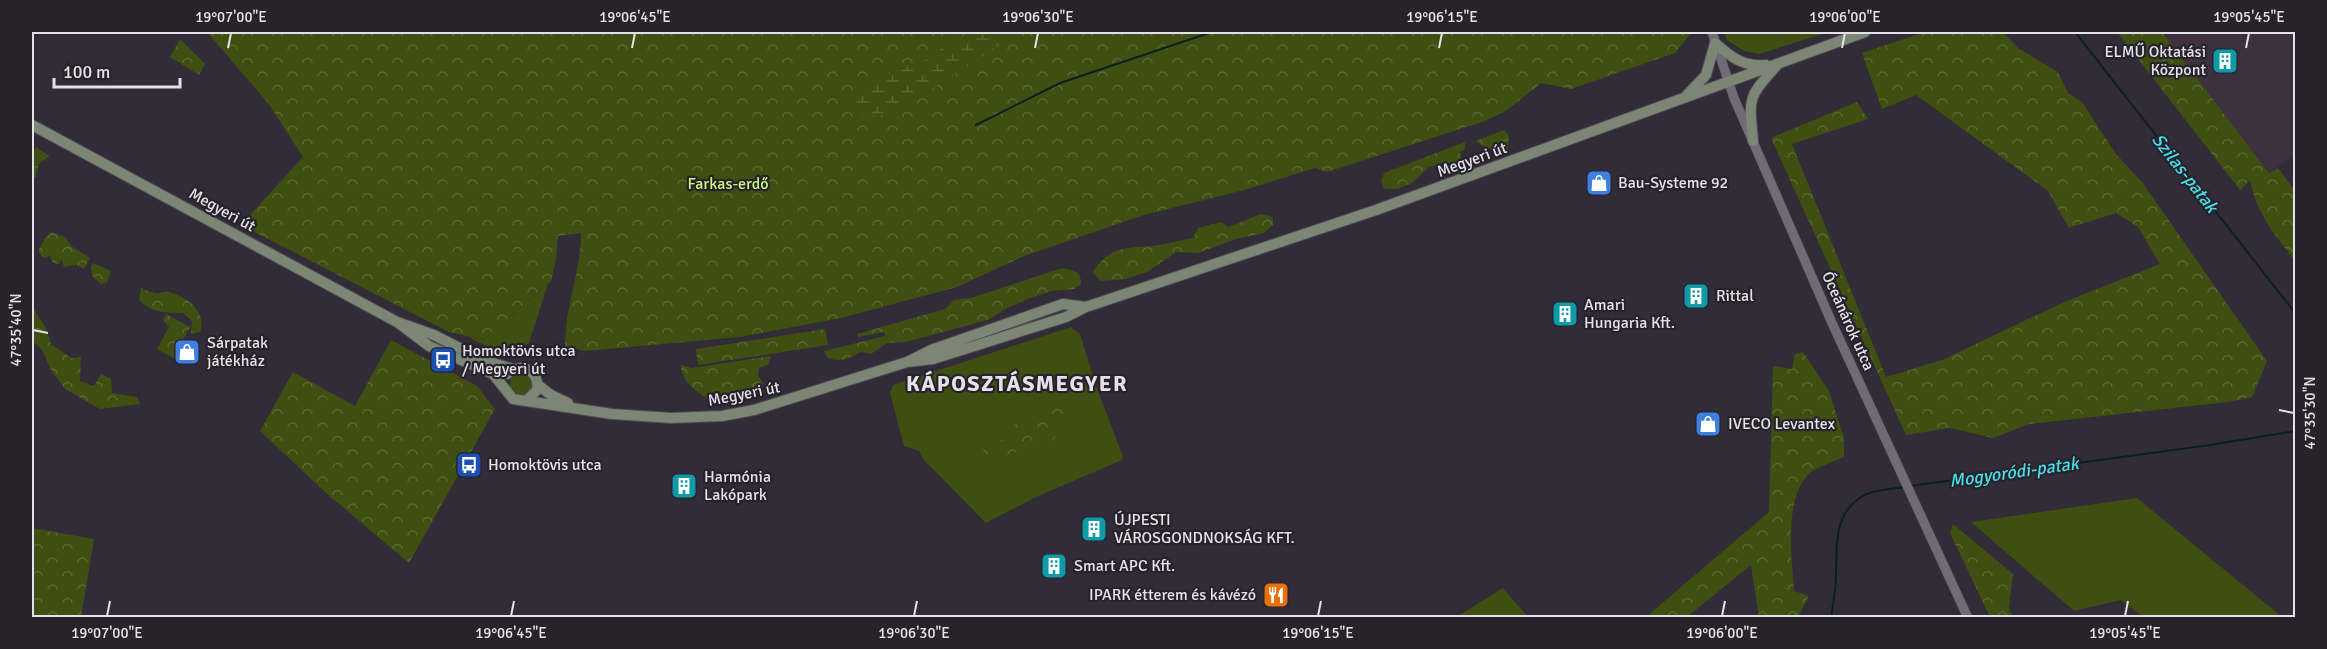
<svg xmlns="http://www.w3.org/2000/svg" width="2327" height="649" font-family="Signika,sans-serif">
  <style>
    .commercial { fill: #3e313f }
    .grass { fill: #3e4f11 }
    .forest { fill: url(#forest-crowns) }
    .wetland { fill: url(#wetland-marsh) }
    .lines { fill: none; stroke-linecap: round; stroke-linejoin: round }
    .stream { stroke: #0c1f21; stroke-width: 2 }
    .tertiary-casing { stroke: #4e4a53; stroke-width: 10 }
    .secondary-casing { stroke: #4e4a53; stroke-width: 12 }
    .tertiary { stroke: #706b77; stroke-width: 9 }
    .secondary { stroke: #7b8674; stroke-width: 10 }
    .ticks { fill: none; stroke: #e4e1e8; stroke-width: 2 }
    .labels { text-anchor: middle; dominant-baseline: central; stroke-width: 4.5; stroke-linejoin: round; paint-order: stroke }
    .poi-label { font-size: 16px; fill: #e4e1e8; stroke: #27232d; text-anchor: start }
    .street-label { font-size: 16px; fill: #e4e1e8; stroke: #27232d }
    .park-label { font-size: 16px; fill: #cef67b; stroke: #27232d }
    .water-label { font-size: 18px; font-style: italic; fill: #47dfe9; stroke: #27232d }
    .district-label { font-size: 22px; font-weight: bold; letter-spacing: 1.5px; fill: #e4e1e8; stroke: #27232d }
    .neatline { fill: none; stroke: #e4e1e8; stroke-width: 2 }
    .ticks-label { font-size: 15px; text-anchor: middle; fill: #e4e1e8 }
  </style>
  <defs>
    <pattern id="forest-crowns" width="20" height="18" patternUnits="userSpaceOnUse" patternTransform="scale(1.5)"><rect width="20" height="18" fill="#3e4f11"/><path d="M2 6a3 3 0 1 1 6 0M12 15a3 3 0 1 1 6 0" fill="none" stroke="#5a6834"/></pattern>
    <pattern id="wetland-marsh" width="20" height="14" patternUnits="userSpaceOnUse" patternTransform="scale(1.5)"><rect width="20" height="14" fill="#3e4f11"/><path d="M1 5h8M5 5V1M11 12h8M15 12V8" fill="none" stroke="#5a6834"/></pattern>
  </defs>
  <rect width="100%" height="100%" fill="#312c37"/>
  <!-- commercial -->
  <path class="commercial" d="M2162,32H2295V154L2269,173Z"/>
  <!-- grass -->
  <path class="grass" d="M1724,32H1829L1759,54L1744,51L1727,40Z
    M548,284L529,343L507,356L468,337L483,340Z
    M1071,327L1080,334L1097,389L1123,456L1122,460L1036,497L986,523L923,459L919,451L904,446L890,393L893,385Z
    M510 384a11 11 0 1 1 22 0a11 11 0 1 1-22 0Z
    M2137,498L2282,617H2143L2121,600L2074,611L1971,522Z
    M1503,588L1528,617H1456Z"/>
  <!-- forest -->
  <path class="forest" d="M207,32H1692L1675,53L1571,89L1541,83L1506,111L1485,121L1327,172L1315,168L1248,189L1144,215L1024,256L957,287L841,318L740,337L585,351L565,346C565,307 581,271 581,233L558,236L556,260L551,281L483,340L449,332L241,225L303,157L268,103Z
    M1925,32H2003L2018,48L2058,72L2068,93L2082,102L2116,154L2142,182L2267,361L2252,397L2228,402L2029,424L1993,438L1950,428L1906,435L1771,138L1857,102L1868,119L1792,144L1886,377L1942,360L2062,303L2160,264L2138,227L2116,213L2069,228L2048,191L1916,95L1882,109L1862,53Z
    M2117,32H2162L2269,173L2278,168L2295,191V261C2274,233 2257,215 2250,180L2240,190Z
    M180,39L205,64L199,75L170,57Z
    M1504,130L1509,136L1508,149C1497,153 1484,149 1476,141Z
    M1465,142V149L1460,152L1462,160L1458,165H1438L1429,167L1412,183L1398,189H1384L1381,181L1384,173Z
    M36,147L49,156L39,164L36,177L32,178V156Z
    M1261,214L1273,217V225L1264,233L1236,239L1198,253L1176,252L1147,272L1126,279L1101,281L1093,272C1111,243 1131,249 1160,245C1171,243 1182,240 1193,238L1198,228L1221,222L1228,227Z
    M52,232L66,238L71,246L90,258L84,269L76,265L64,267L61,259L60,264L53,263L50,256L43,258L38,251L45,238Z
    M93,263L111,271L107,283L101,284L92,276L91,267Z
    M1062,268C1074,271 1081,270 1081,284L1074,289L1052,291L1033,297L1005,309L988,320L906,342L887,343L871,354L861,352C848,358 843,363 828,358L824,351L885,336L884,332L858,337L857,334L945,309L954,300L971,298Z
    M141,288C145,290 150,292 155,293C159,294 165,291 169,292C188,297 207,312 200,332L191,334L192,321L183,313C166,313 152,313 139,300Z
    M32,308L34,309L46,328L51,344L71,358L81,357L80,381L94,386L101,374L111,379L112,393L137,397L140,404L100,409L65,389L51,370L42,350L32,340Z
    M166,314L190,327L173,358L157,349L169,327L163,320Z
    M825,329L828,345L698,365L696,349Z
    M391,340L477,386L495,409L409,563L326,493L260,431L293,372L355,406Z
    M1803,352L1829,391L1844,438V457C1835,461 1823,465 1814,470C1782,491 1792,558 1794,591L1809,596L1798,617H1759L1751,565L1687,617H1646L1769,512L1773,366L1792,369L1795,354Z
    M771,356L768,365L759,368L758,376L763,383L761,390L748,395L729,393L709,400C698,392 680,381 681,365L692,368Z
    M1066,400L1074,407L1071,422L1061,429L1051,443L1025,448L990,464L982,457L984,445L1005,439L1017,421L1044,409L1056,401Z
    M1953,524L2013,574L2009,607L2012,617H1990L1950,533Z
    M32,528L94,539L81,617H32Z"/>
  <!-- wetland -->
  <path class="wetland" d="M967,32H1010L997,47L931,90L881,115L854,119L852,101L875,86L892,71L929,59L944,46L964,37Z"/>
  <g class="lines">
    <!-- stream -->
    <path class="stream" d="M2075,32L2296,314
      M976,125L1060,83L1212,32
      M1910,486L2210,445L2296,431
      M1831,618C1833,604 1836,589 1836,575C1837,543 1833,510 1867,494C1878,489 1892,489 1904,487"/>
    <!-- tertiary casing -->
    <g class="tertiary-casing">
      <path id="tertiary" d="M1712,32L1734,98L1832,323L1968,618"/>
    </g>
    <!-- secondary casing -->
    <g class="secondary-casing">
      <path id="secondary" d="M1687,95L1706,75L1715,43C1731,57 1743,67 1766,65
        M32,125L397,322L434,335L483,360L513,369
        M1753,141C1749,96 1747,99 1778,64
        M397,322L429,346L493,374L513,399L612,414L671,418L722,416L754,410L907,362L931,350L1063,304L1086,307
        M907,362L933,359L1066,317L1086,307L1376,210L1865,32
        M507,374C521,361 540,371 537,390L527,400
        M538,385L551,395L568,403"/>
    </g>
    <!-- tertiary -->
    <use href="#tertiary" class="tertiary"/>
    <!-- secondary -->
    <use href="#secondary" class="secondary"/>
  </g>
  <!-- ticks -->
  <path class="ticks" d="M228,48L231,33M632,48L635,33M1035,48L1038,33M1439,48L1442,33M1842,48L1845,33M2246,48L2249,33M33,330L48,333M2279,410L2294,413M107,616L110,601M511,616L514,601M914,616L917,601M1318,616L1321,601M1722,616L1725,601M2125,616L2128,601"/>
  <!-- icons -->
  <defs>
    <g id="building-square" transform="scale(1.35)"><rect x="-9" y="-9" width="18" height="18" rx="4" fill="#0f9aa8" stroke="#27232d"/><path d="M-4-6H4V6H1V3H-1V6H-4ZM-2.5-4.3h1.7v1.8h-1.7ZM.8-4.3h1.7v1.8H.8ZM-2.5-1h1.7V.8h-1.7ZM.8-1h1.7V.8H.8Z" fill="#fff"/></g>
    <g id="shop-square" transform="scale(1.35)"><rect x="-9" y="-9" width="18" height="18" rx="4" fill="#3f7fe0" stroke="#27232d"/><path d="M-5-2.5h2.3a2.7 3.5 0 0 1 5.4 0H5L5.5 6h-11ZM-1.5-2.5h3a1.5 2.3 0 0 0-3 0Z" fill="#fff"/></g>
    <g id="bus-square" transform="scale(1.35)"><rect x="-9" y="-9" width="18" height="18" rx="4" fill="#1a4fb4" stroke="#27232d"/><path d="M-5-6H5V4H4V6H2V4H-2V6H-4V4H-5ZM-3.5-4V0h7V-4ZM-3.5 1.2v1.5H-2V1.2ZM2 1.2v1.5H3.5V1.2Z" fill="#fff"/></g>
    <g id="restaurant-square" transform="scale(1.35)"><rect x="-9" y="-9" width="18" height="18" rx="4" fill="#e8710a" stroke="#27232d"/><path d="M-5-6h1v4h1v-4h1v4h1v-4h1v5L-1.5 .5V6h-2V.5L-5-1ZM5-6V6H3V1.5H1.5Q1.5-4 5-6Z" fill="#fff"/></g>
  </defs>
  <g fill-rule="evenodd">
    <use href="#building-square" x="2225" y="61"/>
    <use href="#shop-square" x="1599" y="183"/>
    <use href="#building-square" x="1696" y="296"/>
    <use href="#building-square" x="1565" y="314"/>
    <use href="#shop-square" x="187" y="352"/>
    <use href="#bus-square" x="443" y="360"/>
    <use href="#shop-square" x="1708" y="424"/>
    <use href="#bus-square" x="469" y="465"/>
    <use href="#building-square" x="684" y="486"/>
    <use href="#building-square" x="1094" y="529"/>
    <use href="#building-square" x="1054" y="566"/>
    <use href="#restaurant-square" x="1276" y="595"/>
  </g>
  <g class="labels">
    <!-- poi labels -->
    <g class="poi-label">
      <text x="2206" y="52" text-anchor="end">ELMŰ Oktatási<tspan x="2206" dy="18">Központ</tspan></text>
      <text x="1618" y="183">Bau-Systeme 92</text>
      <text x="1716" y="296">Rittal</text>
      <text x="1584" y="305">Amari<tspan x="1584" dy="18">Hungaria Kft.</tspan></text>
      <text x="207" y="343">Sárpatak<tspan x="207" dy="18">játékház</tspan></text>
      <text x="462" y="351">Homoktövis utca<tspan x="462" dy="18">/ Megyeri út</tspan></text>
      <text x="1728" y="424">IVECO Levantex</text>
      <text x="488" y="465">Homoktövis utca</text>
      <text x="704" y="477">Harmónia<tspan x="704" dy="18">Lakópark</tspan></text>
      <text x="1114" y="520">ÚJPESTI<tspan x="1114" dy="18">VÁROSGONDNOKSÁG KFT.</tspan></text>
      <text x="1074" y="566">Smart APC Kft.</text>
      <text x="1256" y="595" text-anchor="end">IPARK étterem és kávézó</text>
    </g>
    <!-- street labels -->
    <g class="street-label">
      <text transform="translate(1472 160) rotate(-20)">Megyeri út</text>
      <text transform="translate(222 210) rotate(29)">Megyeri út</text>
      <text transform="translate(1848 321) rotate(66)">Óceánárok utca</text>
      <text transform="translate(744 394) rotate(-11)">Megyeri út</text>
    </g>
    <!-- park labels -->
    <g class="park-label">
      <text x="728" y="184">Farkas-erdő</text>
    </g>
    <!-- water labels -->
    <g class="water-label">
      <text transform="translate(2185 173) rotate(52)">Szilas-patak</text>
      <text transform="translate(2014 472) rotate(-8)">Mogyoródi-patak</text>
    </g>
    <!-- district labels -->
    <g class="district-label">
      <text x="1017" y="383">KÁPOSZTÁSMEGYER</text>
    </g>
  </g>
  <!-- border -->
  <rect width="2327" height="649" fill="none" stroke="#27232d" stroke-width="66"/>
  <!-- scale -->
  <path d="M54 78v9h126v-9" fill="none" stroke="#e4e1e8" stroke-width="3"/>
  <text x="63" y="78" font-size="18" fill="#e4e1e8" stroke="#27232d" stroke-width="4.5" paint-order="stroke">100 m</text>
  <rect x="33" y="33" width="2261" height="583" class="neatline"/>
  <g class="ticks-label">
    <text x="231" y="22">19°07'00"E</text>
    <text x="635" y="22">19°06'45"E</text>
    <text x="1038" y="22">19°06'30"E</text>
    <text x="1442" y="22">19°06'15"E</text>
    <text x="1845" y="22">19°06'00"E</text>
    <text x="2249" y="22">19°05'45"E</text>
    <text transform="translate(16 330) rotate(-90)" y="5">47°35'40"N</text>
    <text transform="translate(2310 413) rotate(-90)" y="5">47°35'30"N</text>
    <text x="107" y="638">19°07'00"E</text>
    <text x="511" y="638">19°06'45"E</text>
    <text x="914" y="638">19°06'30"E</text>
    <text x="1318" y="638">19°06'15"E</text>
    <text x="1722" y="638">19°06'00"E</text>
    <text x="2125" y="638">19°05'45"E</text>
  </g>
</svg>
